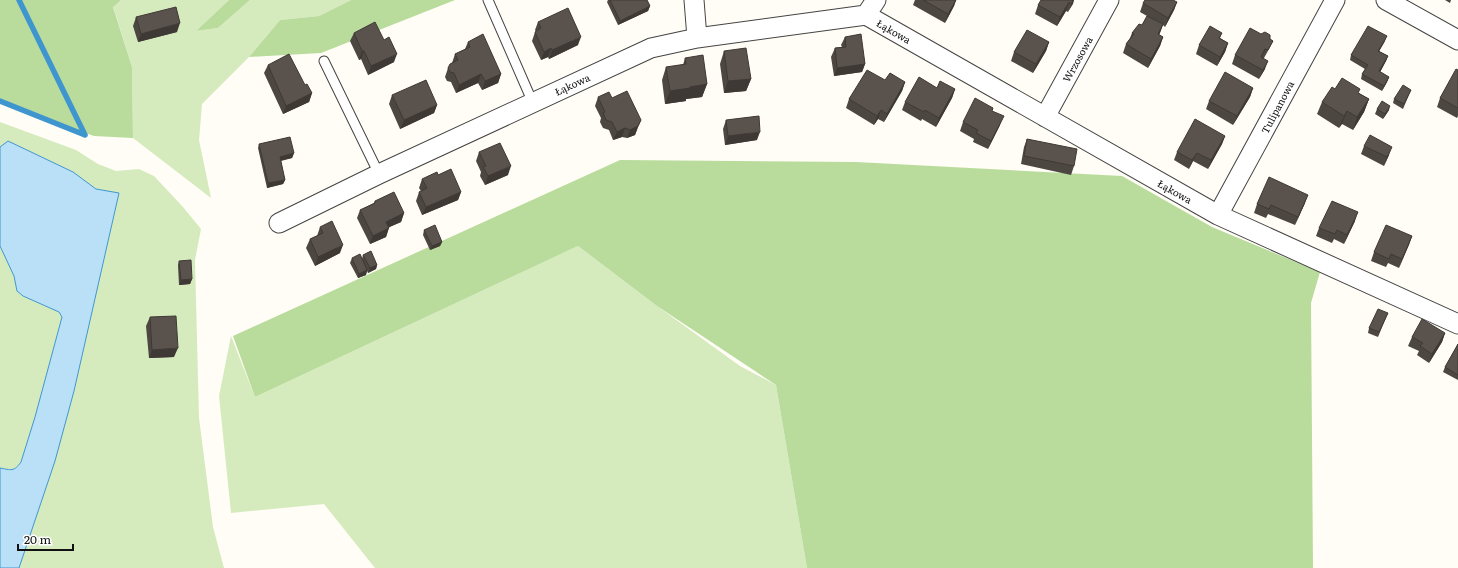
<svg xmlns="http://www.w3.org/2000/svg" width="1458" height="568" font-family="Literata,serif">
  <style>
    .green { fill: #d5ebbd }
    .forest { fill: #b9dc9c }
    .water { fill: #b9e0f7; stroke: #3f96cf }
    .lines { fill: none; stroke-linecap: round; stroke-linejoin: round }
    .stream { stroke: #3f96cf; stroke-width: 5.5 }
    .lane-casing { stroke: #444; stroke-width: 11 }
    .street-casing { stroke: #444; stroke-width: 21 }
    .lane { stroke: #fff; stroke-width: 9 }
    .street { stroke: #fff; stroke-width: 19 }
    .wall { fill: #4d4742 }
    .shaded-wall { fill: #3f3936 }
    .building { fill: #5a524d; stroke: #3f3936 }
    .labels { text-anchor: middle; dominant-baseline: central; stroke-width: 4; stroke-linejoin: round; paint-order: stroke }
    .street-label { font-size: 10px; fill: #111; stroke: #fff }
  </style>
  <rect width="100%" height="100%" fill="#fffdf5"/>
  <!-- green -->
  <path class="green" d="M121,0H229L196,31L218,28L250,0H351L319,16L280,20L249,57L202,104L199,140L211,198L133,138L132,67L113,6Z
    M0,122L76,150L98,164L116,171L139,169L154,176L183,207L201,229L195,260L199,418L213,527L224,568H19L55,461L74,391L119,193L96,189L73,172L8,141L0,147Z
    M0,246L14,276L17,291L23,296L59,312L62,317L34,421L21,462C14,472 11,470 0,468Z
    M578,246L657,306L740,366L776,385L807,568H375L324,504L231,513L219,396L231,336L255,397Z"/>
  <!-- forest -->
  <path class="forest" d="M0,0H121L113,7L132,67L133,138L94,136L0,103Z
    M229,0H250L218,28L196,31Z
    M351,0H455L321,53L249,57L280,20L319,16Z
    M620,160L856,162L1122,176L1212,227L1320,272L1311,303L1313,568H807L776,385L657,306L578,246L255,397L233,336Z"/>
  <!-- water -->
  <path class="water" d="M8,141L73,172L96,189L119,193L74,391L55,461L19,568H0V468C11,470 14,472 21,462L35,417L62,317L59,312L23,296L17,291L14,276L0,246V147Z"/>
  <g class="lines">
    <!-- stream -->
    <path class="stream" d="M19,0L85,135
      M0,101L85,135"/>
    <!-- lane casing -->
    <g class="lane-casing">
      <path id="lane" d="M488,0L533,103
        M324,61L379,174"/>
    </g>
    <!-- street casing -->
    <g class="street-casing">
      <path id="street" d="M694,0L697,38
        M1386,0L1458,40
        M866,15L876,0
        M1045,117L1109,0
        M1218,215L1335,0
        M279,223L379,174L651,48L697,38L866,15L1218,215L1458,324"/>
    </g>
    <!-- lane -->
    <use href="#lane" class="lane"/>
    <!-- street -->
    <use href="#street" class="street"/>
  </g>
  <!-- wall -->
  <path class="wall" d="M608,0H647L650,6L648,11L618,25L607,2Z
    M915,0H956L954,6L945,23L913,5Z
    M1074,0L1068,12L1066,11L1057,26L1035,14L1038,5Z
    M1445,0H1451L1450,3Z
    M1177,2L1174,10L1165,27L1163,25L1159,35L1163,37L1160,46L1148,68L1123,53L1126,44L1130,38L1132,33L1142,25L1147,16L1140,12L1143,3Z
    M136,17L177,32L138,42L133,26Z
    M538,22L578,45L549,59L548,57L541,60L532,41L535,32H536L535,30Z
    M354,33L394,62L368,75L361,59L359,60L350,41Z
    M1222,33L1220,38L1228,43L1225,52L1217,66L1196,54L1199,45Z
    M845,37L865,64L862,72L834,76L831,57L835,48L842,47L841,45Z
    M1270,39L1273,41L1269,49L1264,58L1265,69L1259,79L1232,64L1235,55Z
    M1385,41L1379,51L1388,56L1386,61L1380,72L1389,77L1387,82L1382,91L1361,79L1362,74L1365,69L1350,60L1351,55Z
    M468,42L501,74L498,83L482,90L478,83L456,93L451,82L447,81L445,77L448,68L452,63L455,54L465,49Z
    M1049,42L1046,51L1033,73L1011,61L1014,52Z
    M724,51L751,79L746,91L724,93L720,64Z
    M685,58L707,84L702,97L686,99V101L665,104L662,80L666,67L683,65Z
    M268,65L312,93L309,102L283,114L264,73Z
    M1458,70V116L1457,118L1437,107L1440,98Z
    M885,80L905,82L902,91L884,122L878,119L874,125L846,108L849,99Z
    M937,88L955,89L952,98L936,127L922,119L921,121L902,110L905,102Z
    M1253,88L1250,97L1233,125L1206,109L1209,101Z
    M1335,89L1359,93L1369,99L1364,112L1353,130L1342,124L1339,128L1317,114L1322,102Z
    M1411,90L1403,109L1393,103L1394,99Z
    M392,95L437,105L434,113L400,129L389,104Z
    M598,97L612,98L637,129L635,135L627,138L622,137L613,140L609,130L603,128L600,122L601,118L595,106Z
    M1377,109L1389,110L1383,119L1375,114Z
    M992,111L1000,125L988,149L973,142L974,139L960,131L963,122Z
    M726,120L757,140L725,145L723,129Z
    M1225,136L1222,144L1208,169L1193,161L1189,169L1174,160L1177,152Z
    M1027,139L1074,166L1071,175L1021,164L1024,147Z
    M259,144L294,153L292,158L281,161L285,180L283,184L267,188L258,148Z
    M1364,146L1389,155L1384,166L1361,154Z
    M479,152L508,175L485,185L480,176L481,172L476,161Z
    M422,179L461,192L458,200L422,215L416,201L419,192L421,191L419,188Z
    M375,201L404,213L401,222L389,227L386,237L370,244L357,218L360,210L374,203Z
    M1305,203L1295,225L1268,214L1266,218L1254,213L1257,204Z
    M1355,221L1344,244L1334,239L1332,243L1316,236L1319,228Z
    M320,227L340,253L315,266L306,248L310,239L317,236Z
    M424,230L442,242L440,246L430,250L423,235Z
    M1412,236L1399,268L1388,263L1386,267L1371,261L1374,252Z
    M363,255L377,265L376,269L368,273L367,271L366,275L358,278L350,263L352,258L362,259Z
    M179,261L192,279L190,284L179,285L178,265Z
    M1388,313L1378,337L1368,333L1369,328Z
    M150,317L174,357L149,358L146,326Z
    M1445,333L1442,342L1429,363L1417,355L1419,351L1408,346L1412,337Z
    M1458,344V380L1443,372L1445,367Z"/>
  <!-- shaded-wall -->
  <path class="shaded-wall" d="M956,0L954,6L945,23L948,14Z
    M1073,0H1074L1073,4L1068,12Z
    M1069,2L1066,11L1057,26L1060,17Z
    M1177,2L1174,10L1165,27L1168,18Z
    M650,6L648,11L618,25L620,21Z
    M180,23L177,32L138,42L141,34Z
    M1163,24L1160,33L1154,43L1158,34Z
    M1387,36L1385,41L1377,55L1378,51Z
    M581,37L578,45L549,59L552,50Z
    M1163,37L1160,46L1148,68L1151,59Z
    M1049,42L1046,51L1033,73L1036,64Z
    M1228,43L1225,52L1217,66L1220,57Z
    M551,48L548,57L541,60L544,52Z
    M362,51H364L361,59L359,60Z
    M397,54L394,62L368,75L371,66Z
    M1388,56L1386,61L1378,76L1379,71Z
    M1268,61L1265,69L1259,79L1263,70Z
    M865,64L862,72L834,76L837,68Z
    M481,74L478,83L456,93L459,85Z
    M501,74L498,83L482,90L485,81Z
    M1389,77L1387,82L1382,91L1384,86Z
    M751,79L746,91L724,93L728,81Z
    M905,82L902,91L884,122L887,114Z
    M707,84L702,97L686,99V101L665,104L670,91Z
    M1253,88L1250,97L1233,125L1237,116Z
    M955,89L952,98L936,127L939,118Z
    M312,93L309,102L283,114L286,106Z
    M1369,99L1364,112L1353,130L1357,117Z
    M437,105L434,113L400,129L404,120Z
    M1390,106L1389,110L1383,119L1385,114Z
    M881,110L878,119L874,125L877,116Z
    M1347,111L1342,124L1339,128L1344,116Z
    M1004,116L1000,125L988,149L991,141Z
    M641,120L635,135L627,138L630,130Z
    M625,128L622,137L613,140L617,132Z
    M760,132L757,140L725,145L728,136Z
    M1225,136L1222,144L1208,169L1211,160Z
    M1392,147L1389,155L1384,166L1387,157Z
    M294,153L292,158L278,161L280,157Z
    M1197,153L1189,169L1192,160Z
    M511,166L508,175L485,185L488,176Z
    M285,180L283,184L267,188L268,183Z
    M461,192L458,200L422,215L426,207Z
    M1308,195L1305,203L1295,225L1298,217Z
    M1358,212L1355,221L1344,244L1347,235Z
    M404,213L401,222L383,230L386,222Z
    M389,228L386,237L370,244L373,236Z
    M1412,236L1409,245L1399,268L1402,259Z
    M442,242L440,246L430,250L432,246Z
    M343,245L340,253L315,266L318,257Z
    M377,265L376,269L368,273L370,268Z
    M367,270L366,275L358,278L359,274Z
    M192,279L190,284L179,285L181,280Z
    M1445,333L1442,342L1429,363L1432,354Z
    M178,348L174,357L149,358L152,350Z"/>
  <!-- building -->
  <path class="building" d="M610,0H647L650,6L620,21Z
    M923,0H956L948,14Z
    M1041,0H1073L1071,4L1069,2L1060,17L1038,5Z
    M1145,0H1173L1177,2L1168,18L1143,3Z
    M176,7L180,23L141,34L136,17Z
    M568,8L581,37L552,50L551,48L544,52L535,32L541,28L538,22Z
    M1147,16L1163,24L1158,34L1163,37L1151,59L1126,44L1134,34L1132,33L1139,24L1142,25Z
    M375,22L384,40L389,37L397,54L371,66L364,51H362L354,33Z
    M1210,26L1222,33L1219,38L1228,43L1220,57L1199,45Z
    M1368,26L1387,36L1378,51L1388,56L1379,71L1389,77L1384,86L1362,74L1368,65L1351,55Z
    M1250,28L1261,34L1265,32L1270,35V39L1273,41L1268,50L1265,49L1261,57L1268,61L1263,70L1235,55Z
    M1027,30L1049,42L1036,64L1014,52Z
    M483,34L501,74L485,81L481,74L459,85L454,73L450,72L448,68L450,64L458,60L455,54L470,47L468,42Z
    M861,34L865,64L837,68L835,48L846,47L845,37Z
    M746,48L751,79L728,81L724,51Z
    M289,54L305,85L307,84L312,93L286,106L268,65Z
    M703,55L707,84L690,87V88L670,91L666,67L686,64L685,58Z
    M1456,69L1458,70V108L1440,98Z
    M867,70L885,80L890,73L905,82L887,114L881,110L877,116L849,99Z
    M1225,72L1253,88L1237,116L1209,101Z
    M919,77L937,88L940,81L955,89L939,118L925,110L924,112L905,102Z
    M1342,78L1360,89L1358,93L1369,99L1357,117L1347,111L1344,116L1322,102L1332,87L1335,89Z
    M426,80L437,105L404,120L392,95Z
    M1403,85L1411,90L1404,104L1394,99Z
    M627,91L641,120L638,126L630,130L625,128L617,132L612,122L606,120L603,113L605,112L598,97L609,92L612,98Z
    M975,98L993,108L992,111L1004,116L991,141L976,133L978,130L963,122Z
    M1382,101L1390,106L1385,114L1377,109Z
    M759,116L760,132L728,136L726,120Z
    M1195,119L1225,136L1211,160L1197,153L1192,160L1177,152Z
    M1370,135L1392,147L1387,157L1364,146Z
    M290,137L294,153L280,157L285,180L268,183L259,144Z
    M1027,139L1077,149L1074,166L1024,156Z
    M500,143L511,166L488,176L483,167L486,166L479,152Z
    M451,169L461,192L426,207L419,192L427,188L422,179L437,172L438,175Z
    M1269,177L1308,195L1298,217L1271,205L1269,209L1257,204Z
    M394,192L404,213L386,222L389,228L373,236L360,210L375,203V201Z
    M1332,201L1358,212L1347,235L1337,230L1335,234L1319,228Z
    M332,221L343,245L318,257L310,239L323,233L320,227Z
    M435,225L442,242L432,246L424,230Z
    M1386,225L1412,236L1402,259L1391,254L1389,259L1374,252Z
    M371,251L377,265L370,268L363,255Z
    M360,254L367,270L359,274L352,258Z
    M191,260L192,279L181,280L179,261Z
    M1378,309L1388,313L1379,332L1369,328Z
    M176,316L178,348L152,350L150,317Z
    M1422,319L1445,333L1432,354L1420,346L1423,343L1412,337Z
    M1458,344V375L1445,367Z"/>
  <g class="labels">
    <!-- street labels -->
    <g class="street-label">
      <text transform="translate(894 31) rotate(30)">Łąkowa</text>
      <text transform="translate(1077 59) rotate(-61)">Wrzosowa</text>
      <text transform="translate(572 84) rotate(-25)">Łąkowa</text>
      <text transform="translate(1277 107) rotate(-62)">Tulipanowa</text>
      <text transform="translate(1175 191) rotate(29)">Łąkowa</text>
    </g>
  </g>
  <!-- scale -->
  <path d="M18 544v6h55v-6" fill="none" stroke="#111111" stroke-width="2"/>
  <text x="24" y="544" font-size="12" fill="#111111" stroke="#ffffff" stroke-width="3" paint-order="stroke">20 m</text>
</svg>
